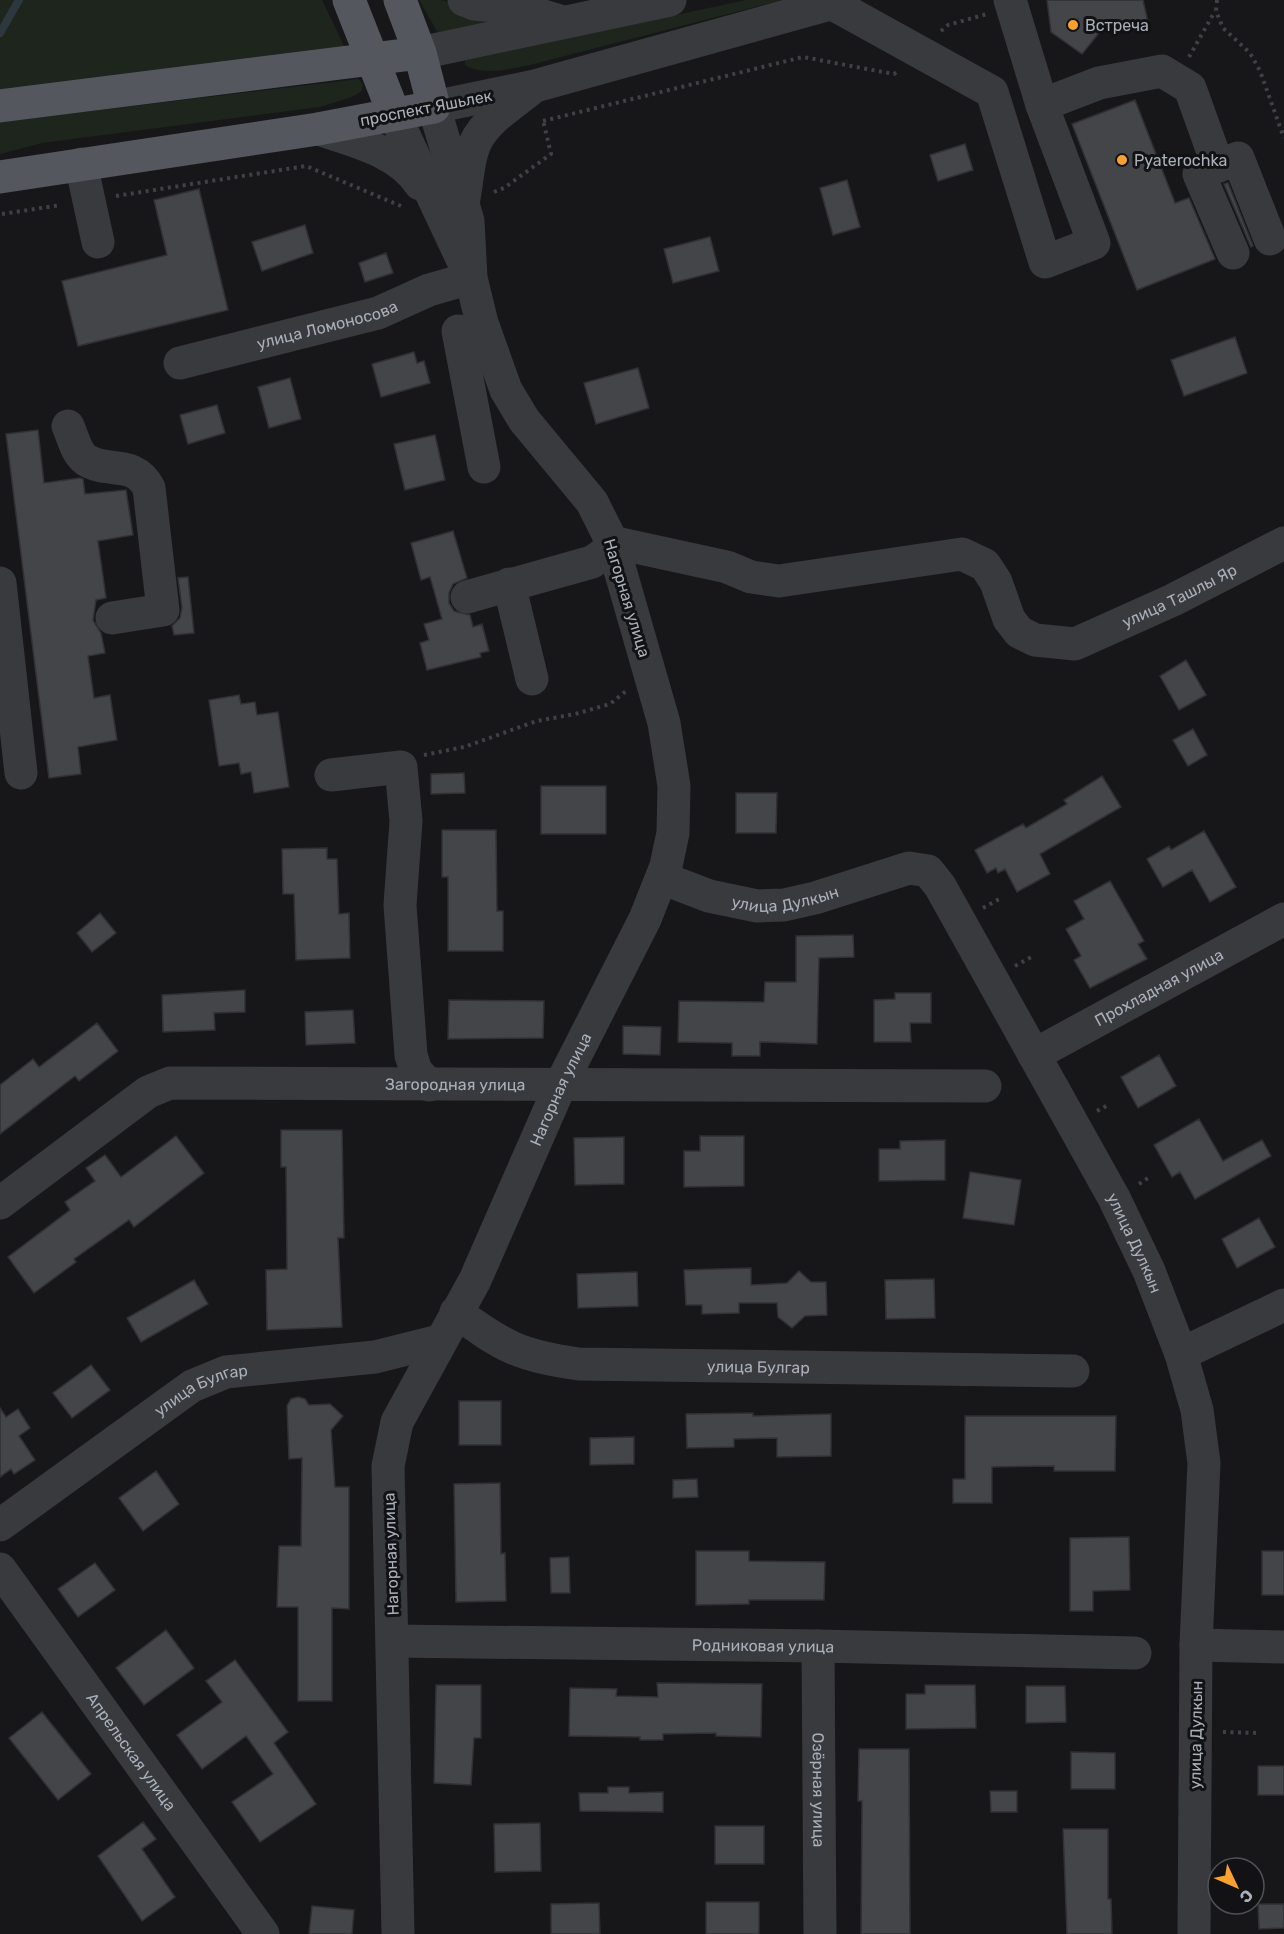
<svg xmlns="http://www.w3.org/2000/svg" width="1284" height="1934" font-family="Rubik,sans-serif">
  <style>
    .green { fill: #1d251d }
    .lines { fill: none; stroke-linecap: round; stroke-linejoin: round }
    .stream { stroke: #2d383e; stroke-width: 8 }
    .building { fill: #434549; stroke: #313135; stroke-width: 1.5 }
    .path { stroke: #3e4145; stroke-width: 4; stroke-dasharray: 3 4.5; stroke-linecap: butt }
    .minor { stroke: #383a3e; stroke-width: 33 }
    .major { stroke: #54575e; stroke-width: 33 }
    .poi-dot { fill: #f8a131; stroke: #121214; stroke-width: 2 }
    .labels { text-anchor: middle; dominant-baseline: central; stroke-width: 6; stroke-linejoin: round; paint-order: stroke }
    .poi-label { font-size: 16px; fill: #a9b0ba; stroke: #121214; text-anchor: start }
    .street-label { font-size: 16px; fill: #a9b0ba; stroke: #121214 }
  </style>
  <rect width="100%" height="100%" fill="#171719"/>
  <!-- green -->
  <path class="green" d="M0,0H322L347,52L0,90Z
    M419,0H441L511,18L438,33Z
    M746,0H782L530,65C511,69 482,76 465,65V60Z
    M358,79L363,84L362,91L352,97L320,107L42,143L0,154V122Z"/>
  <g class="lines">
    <!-- stream -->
    <path class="stream" d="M0,33L19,0"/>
  </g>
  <!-- building -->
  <path class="building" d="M1047,0H1143L1148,22L1099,33L1082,54L1051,32Z
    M1135,100L1175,203L1189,198L1215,259L1137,290L1072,124Z
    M965,144L973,170L938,181L930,155Z
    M847,180L860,227L833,235L820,188Z
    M1228,183L1253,246L1251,247L1224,184Z
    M199,189L228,310L78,346L62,281L167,255L154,200Z
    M305,225L313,253L262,271L252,242Z
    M710,237L719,271L673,283L664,249Z
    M386,253L393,273L365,282L359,263Z
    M1235,337L1247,373L1184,396L1171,360Z
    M414,352L417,363L424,361L430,383L381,397L372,364Z
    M638,368L649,408L596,424L584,383Z
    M290,378L301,419L269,428L258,387Z
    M217,405L225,433L188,444L180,415Z
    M38,430L44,483L80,478L83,479L85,494L126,490L133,535L98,541L106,598L96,600L93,620L101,633L105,653L88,656L94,698L110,695L117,740L78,747L81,774L49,778L6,434Z
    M435,435L445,480L405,490L394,444Z
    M453,531L467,578L453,584L449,593V603L454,611L470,615L473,627L482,624L489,651L480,653L481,657L427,670L420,643L429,640L424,624L442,619L430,577L421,580L411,543Z
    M188,577L194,633L174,635L172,626L180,618L182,608L178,578Z
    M1186,660L1206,695L1179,710L1160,676Z
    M239,695L241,704L255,702L257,715L278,712L289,787L254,793L251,772L241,774L239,763L219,766L209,700Z
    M1193,729L1207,755L1188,766L1173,740Z
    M464,773L465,793L431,794V774Z
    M1102,776L1121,807L1040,854L1050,874L1017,892L1005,869L998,873L996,868L987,873L975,850L1023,824L1026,828L1067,804L1064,800Z
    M541,786H606V834H541Z
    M736,793H777L776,833H736Z
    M442,830H496L497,911H503V951H448V877H442Z
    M1204,831L1236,887L1210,902L1192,870L1163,887L1147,859L1169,846L1171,850Z
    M327,848V859H337L339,914L349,913L350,958L296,960L294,894H283L282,849Z
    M1110,881L1144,941L1138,944L1147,959L1090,988L1074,960L1081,956L1066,929L1084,919L1074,901Z
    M100,913L116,933L92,952L77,933Z
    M853,935L854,957L819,958L817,1044L760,1042V1056H732V1043L678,1042L679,1001L764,1002L765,982H796V936Z
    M245,990V1012L214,1013L215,1030L163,1032L162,995Z
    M895,993H931V1023H910L911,1042H874V1000L895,999Z
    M449,1000L544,1001L543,1038L448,1039Z
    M353,1010L355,1043L306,1045L305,1012Z
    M97,1023L118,1051L79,1081L75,1076L0,1134V1085L33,1059L39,1067Z
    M623,1026L661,1027L660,1055L623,1054Z
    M1159,1055L1176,1086L1138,1108L1121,1077Z
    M1199,1119L1223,1161L1262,1140L1271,1156L1195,1199L1180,1172L1172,1177L1154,1145Z
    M281,1130H342L344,1238H338L342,1327L267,1330L266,1270L287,1269L286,1167H281Z
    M176,1136L204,1173L134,1227L129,1220L74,1259L76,1262L34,1293L8,1257L70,1210L65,1202L95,1181L86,1168L105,1155L121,1177Z
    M700,1136H744V1186L684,1187V1151H700Z
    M624,1137V1184L575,1185L574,1138Z
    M945,1140V1180L879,1181V1149H900V1141Z
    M970,1172L1021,1180L1014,1225L963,1218Z
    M1259,1218L1275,1247L1237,1268L1222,1239Z
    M751,1268V1285L787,1283L799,1271L811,1282H826L827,1315L805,1316L792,1328L778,1317L777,1303H739V1313L702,1314V1305H686L684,1270Z
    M637,1272L638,1306L578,1308L577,1274Z
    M934,1279L935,1318L886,1319L885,1280Z
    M194,1280L208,1304L141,1342L127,1318Z
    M91,1365L110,1390L72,1418L53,1393Z
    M298,1397L305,1399L309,1405L330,1404L343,1416L331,1430L335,1487H349V1609L332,1608V1701H298V1607H277L279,1546H301L302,1458L289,1459L287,1406L291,1399Z
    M459,1401H501V1445H459Z
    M0,1408L6,1417L18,1409L30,1428L19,1436L35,1460L14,1474L11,1469L0,1477Z
    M753,1413V1416L831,1414V1456L777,1457V1438L734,1439V1447L687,1448L686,1414Z
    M965,1416H1116L1115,1471H1054V1466L992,1467V1503H953V1479H965Z
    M634,1437V1464L590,1465V1438Z
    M156,1471L179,1504L143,1531L119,1498Z
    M697,1479L698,1497L673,1498V1480Z
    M500,1483L501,1554L505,1553L506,1601L456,1602L454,1484Z
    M1129,1537L1130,1590L1093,1591V1611H1070V1538Z
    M696,1551H749V1561L825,1562L824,1600H749V1604L696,1605Z
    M1262,1551H1284V1595H1262Z
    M569,1557L570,1593H551L550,1558Z
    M95,1563L115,1590L78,1617L58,1589Z
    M166,1630L194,1668L144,1705L116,1668Z
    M235,1660L288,1732L274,1743L316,1804L260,1842L232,1802L273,1774L246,1736L202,1769L177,1735L222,1702L206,1681Z
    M657,1683L762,1684L761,1737L716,1736V1733L663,1734V1740H640V1737L569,1736L570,1688L617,1689L616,1696L658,1697Z
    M436,1685H481V1738H474L471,1785L434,1783Z
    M925,1685H975L976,1728L906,1729V1694H925Z
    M1026,1686H1065L1066,1722L1026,1723Z
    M42,1712L91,1774L58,1800L9,1738Z
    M859,1749H909L910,1934H861L862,1801H858Z
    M1071,1752L1115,1753V1789H1071Z
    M1258,1766H1284V1795H1258Z
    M608,1787H629V1793L663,1792V1812L580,1811L579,1793H608Z
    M990,1791H1017V1812H991Z
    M143,1822L156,1839L142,1849L175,1897L142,1921L98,1856Z
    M540,1823L541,1871L495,1872L494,1824Z
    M715,1826H764V1864H715Z
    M1063,1829H1108V1899H1111L1112,1934H1067Z
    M706,1902H759V1934H706Z
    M599,1903L600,1934H551V1904Z
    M1258,1904H1284V1928L1259,1929Z
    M312,1906L354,1910L352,1934H309Z"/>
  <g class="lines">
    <!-- path -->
    <path class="path" d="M1217,0L1216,11L1223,28L1250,53L1260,71L1284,138
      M941,31L948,25L987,14
      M1189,57L1215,11
      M543,121L803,57L894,74L898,71
      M494,192L504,188L551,154L543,120
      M116,196L306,166L401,206
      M2,214L61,205
      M424,755L464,747L537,721L575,714L610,704L626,691
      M983,908L1001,898
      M1015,966L1033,956
      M1097,1111L1110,1104
      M1139,1184L1151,1176
      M1223,1732L1258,1733"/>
    <!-- minor -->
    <g class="minor">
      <path d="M464,0L474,4L517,8L560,21"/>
      <path d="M831,3L992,92L1045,262L1094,243L1042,105L1010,0"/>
      <path d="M420,53L670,0"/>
      <path d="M1042,105L1099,83L1162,71L1190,88L1218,166"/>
      <path d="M394,114L465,265"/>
      <path d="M318,129C353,141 399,151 420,184"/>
      <path d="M81,164L98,242"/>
      <path d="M464,198C468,178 468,150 481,133C494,115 514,103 531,89"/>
      <path d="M1233,253L1199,174L1238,158L1270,239"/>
      <path d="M458,331L484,467"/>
      <path id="s1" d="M180,363L378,313L429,290L471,278"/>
      <path d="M68,426C73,437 76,453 86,460C108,474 134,459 149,488L163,610L112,618"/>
      <path d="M0,583L21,773"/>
      <path d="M509,584L532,679"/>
      <path id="s2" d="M467,597L592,562L604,554L612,542L727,567L751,577L779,581L962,554L985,565L996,582L1009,619L1019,632L1035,640L1075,644L1173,600L1284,543"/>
      <path d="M331,775L401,767L406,821L400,905L411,1055L416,1071L429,1085"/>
      <path id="s3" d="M662,878L709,896L757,906L784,905L815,898L909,868L928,871L940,886L1114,1198L1149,1271L1181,1354L1197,1410L1204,1463L1196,1645L1194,1934"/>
      <path id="s4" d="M1034,1055L1284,919"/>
      <path id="s5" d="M0,1203L148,1092L170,1083L985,1086"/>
      <path id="s6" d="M456,1312C504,1347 520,1356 579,1364L1073,1371"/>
      <path d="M1181,1354L1284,1305"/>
      <path id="s7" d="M0,1525L192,1386L226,1372L375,1357L439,1341"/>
      <path id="s8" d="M0,1569L263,1934"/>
      <path id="s9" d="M393,1641L818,1646L1135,1653"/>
      <path d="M1196,1645L1284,1647"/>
      <path id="s10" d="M818,1646L820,1934"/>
      <path id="s11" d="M398,1934L388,1466L397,1422L475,1280L560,1086L645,919L666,866L673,833L674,786L664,723L612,542L592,502L524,420L506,390L482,323L471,278L468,221L434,107L535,86L844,0"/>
    </g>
    <!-- major -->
    <path class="major" d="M349,0L394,114
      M0,106L420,53
      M0,177L318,129L434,107L420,53L400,0"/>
  </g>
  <!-- markers -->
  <g class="poi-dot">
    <circle cx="1073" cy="25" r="6"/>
    <circle cx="1122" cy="160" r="6"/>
  </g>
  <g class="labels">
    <!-- poi labels -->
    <g class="poi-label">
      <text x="1085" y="25">Встреча</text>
      <text x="1134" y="160">Pyaterochka</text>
    </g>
    <!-- street labels -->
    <g class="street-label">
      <text transform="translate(426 108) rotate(-11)">проспект Яшьлек</text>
      <text stroke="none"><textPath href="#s1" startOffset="152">улица Ломоносова</textPath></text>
      <text stroke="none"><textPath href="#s2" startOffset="790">улица Ташлы Яр</textPath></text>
      <text transform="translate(627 598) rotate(73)">Нагорная улица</text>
      <text stroke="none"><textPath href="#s3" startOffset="128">улица Дулкын</textPath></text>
      <text stroke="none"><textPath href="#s4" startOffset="142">Прохладная улица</textPath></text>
      <text stroke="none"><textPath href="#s5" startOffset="494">Загородная улица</textPath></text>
      <text stroke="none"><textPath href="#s11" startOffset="884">Нагорная улица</textPath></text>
      <text stroke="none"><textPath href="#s3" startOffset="702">улица Дулкын</textPath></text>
      <text stroke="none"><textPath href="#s6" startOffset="315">улица Булгар</textPath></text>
      <text stroke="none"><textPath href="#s7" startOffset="244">улица Булгар</textPath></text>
      <text transform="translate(391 1554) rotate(-92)">Нагорная улица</text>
      <text stroke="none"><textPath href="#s9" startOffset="370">Родниковая улица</textPath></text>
      <text transform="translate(1196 1735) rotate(-89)">улица Дулкын</text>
      <text stroke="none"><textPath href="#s8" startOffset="225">Апрельская улица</textPath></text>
      <text stroke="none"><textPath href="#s10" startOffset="144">Озёрная улица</textPath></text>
    </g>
  </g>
  <!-- north arrow -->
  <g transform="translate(1236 1886) rotate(134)"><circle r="28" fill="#121214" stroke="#4e5156" stroke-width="1.5"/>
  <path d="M0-4.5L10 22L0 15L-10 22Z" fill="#f8a131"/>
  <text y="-9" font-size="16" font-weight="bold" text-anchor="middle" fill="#a9b0ba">С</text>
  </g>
</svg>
